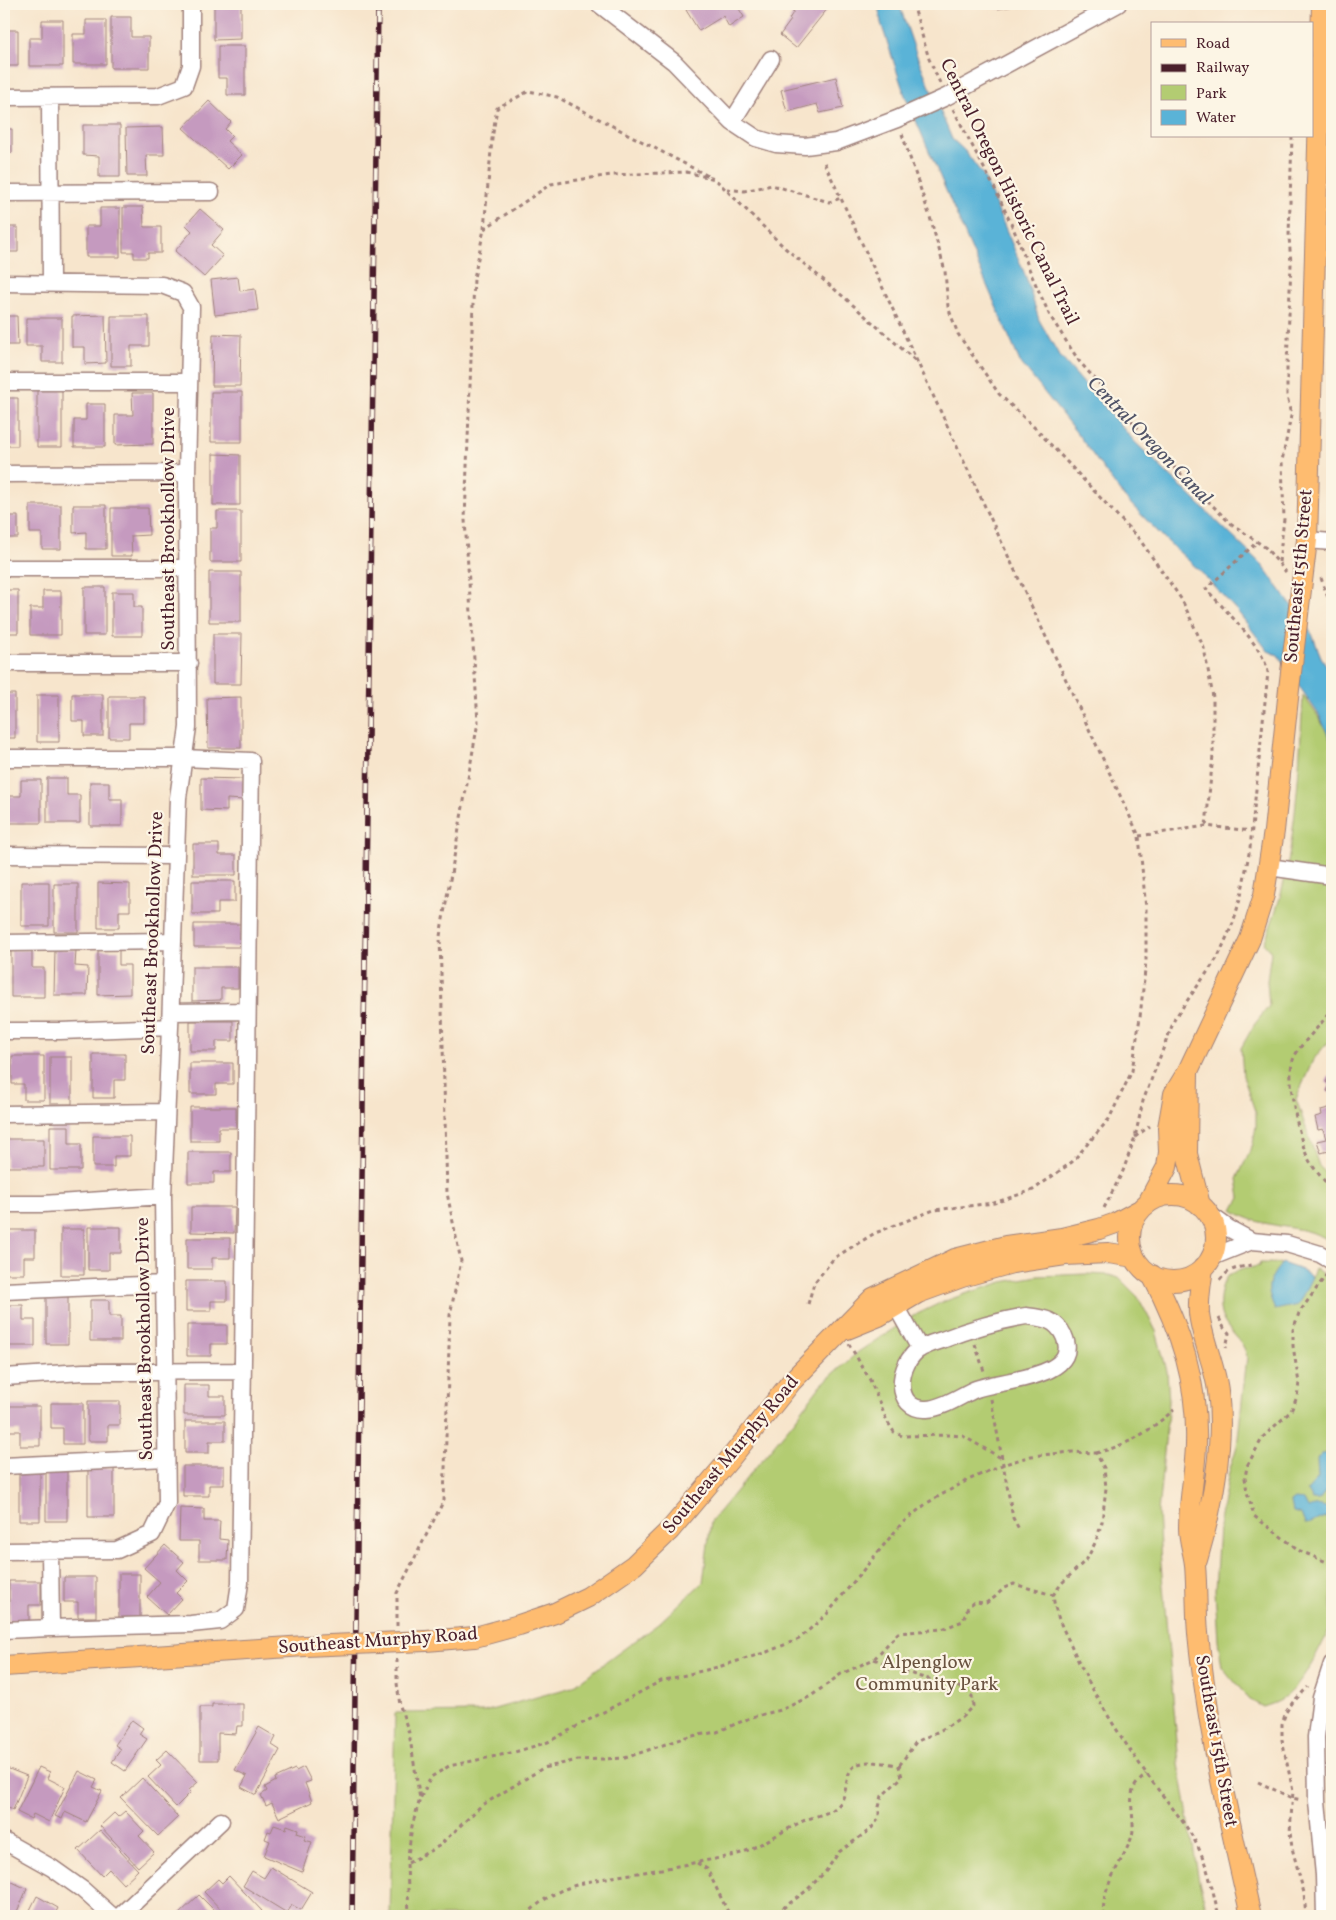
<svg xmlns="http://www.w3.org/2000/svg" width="1336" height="1920" font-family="Vollkorn,serif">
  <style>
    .green { fill: #b3cc72; stroke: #7e764e }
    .water { fill: #5ab3d7; stroke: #526981 }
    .building { fill: #c59abf }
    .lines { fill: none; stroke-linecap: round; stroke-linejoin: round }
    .minor-casing { stroke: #a0827c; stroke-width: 19 }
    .major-casing { stroke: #a0827c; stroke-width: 22 }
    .path { stroke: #a0827c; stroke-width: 3; stroke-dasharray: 4 4; stroke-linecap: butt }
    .minor { stroke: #fff; stroke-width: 16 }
    .major { stroke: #febc70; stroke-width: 20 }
    .rail-casing { stroke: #4a1f2b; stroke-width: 5.5 }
    .rail { stroke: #fcf5e5; stroke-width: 4; stroke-dasharray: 11; stroke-linecap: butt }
    .major-bridge-casing { stroke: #a0827c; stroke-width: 22; stroke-linecap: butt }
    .major-bridge { stroke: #febc70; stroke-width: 20 }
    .labels { text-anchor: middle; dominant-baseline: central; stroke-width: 4.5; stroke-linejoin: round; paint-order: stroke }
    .street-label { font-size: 19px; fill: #4a1f2b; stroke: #fcf5e5 }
    .park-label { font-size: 19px; fill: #6a5340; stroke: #fcf5e5 }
    .water-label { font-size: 20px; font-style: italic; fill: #505367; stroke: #fcf5e5 }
  </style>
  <rect width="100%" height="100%" fill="#fcf5e5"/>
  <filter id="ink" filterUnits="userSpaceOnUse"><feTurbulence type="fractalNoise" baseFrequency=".02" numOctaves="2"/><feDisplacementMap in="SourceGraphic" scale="10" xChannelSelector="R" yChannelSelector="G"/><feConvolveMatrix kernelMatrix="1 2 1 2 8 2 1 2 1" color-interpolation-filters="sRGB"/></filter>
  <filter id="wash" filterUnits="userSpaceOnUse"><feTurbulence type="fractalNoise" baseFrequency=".0096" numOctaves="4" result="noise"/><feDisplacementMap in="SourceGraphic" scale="20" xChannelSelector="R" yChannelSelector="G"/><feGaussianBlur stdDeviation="1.12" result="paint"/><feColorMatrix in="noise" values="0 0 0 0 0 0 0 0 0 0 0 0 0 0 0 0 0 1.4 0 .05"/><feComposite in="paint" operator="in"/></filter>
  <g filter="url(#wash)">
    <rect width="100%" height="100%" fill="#f7e5cc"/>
    <!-- green -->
    <path class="green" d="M1303,695L1318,716L1332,741V1037L1313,1060L1296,1099L1319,1166L1332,1179V1242C1302,1222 1262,1231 1233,1210L1240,1198L1237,1179L1253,1144L1256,1126V1114L1243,1076L1241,1048L1254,1025L1269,1006L1267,981L1271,952L1264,944C1271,924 1279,904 1284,882C1297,824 1300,755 1303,695Z
      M1260,1263C1283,1263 1292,1264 1312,1277L1315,1268L1332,1281V1624C1320,1648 1304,1686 1281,1700C1276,1703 1269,1705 1263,1707L1250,1700L1222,1667L1218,1641L1215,1590L1219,1527L1229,1472L1237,1446L1247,1357C1242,1332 1217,1331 1220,1298C1221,1289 1223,1282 1228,1275L1243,1269L1259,1266Z
      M1086,1274L1109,1275L1119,1278L1138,1297L1156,1331L1167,1371L1169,1402L1158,1512L1161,1564L1179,1764L1199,1881L1208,1916H390L395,1713L484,1712L572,1687L658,1624L703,1582L711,1521L794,1421L821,1385L858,1352L913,1316L940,1303L968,1293L1003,1282L1038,1276Z"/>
    <!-- water -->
    <path class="water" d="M878,4H899L917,56L952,139L965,151L983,175L1026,277L1039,320L1059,355L1135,442L1263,566L1312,634L1321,657L1332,674V744L1319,715L1278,655L1268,651L1238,612L1199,570L1166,540L1124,497L1076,432L1020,362L904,93L881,23Z
      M1282,1263L1301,1270L1312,1277L1298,1305L1275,1310C1265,1288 1267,1282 1282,1263Z
      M1332,1449V1492H1325L1319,1500H1312L1307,1491L1318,1479L1317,1459L1322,1454L1330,1453Z
      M1295,1499L1304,1500L1308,1508C1316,1505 1323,1504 1330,1510L1328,1517C1319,1517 1314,1524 1305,1524L1301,1514L1293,1512L1291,1502Z"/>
    <g id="blocks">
      <!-- building -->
      <path class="building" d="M214,4H241V39L214,40Z
        M696,4H736L744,17L729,27L723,16L699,31L686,10Z
        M785,4H823L828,8L796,48L780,35L791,20L789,19L794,11Z
        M997,4H1020V5L998,9Z
        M111,17H131V37H149V68H111Z
        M42,20H63V66H29V38H42Z
        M86,20H106V64H73V34H86Z
        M4,30H18V66H4Z
        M218,46H245V95H227V78H218Z
        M836,77L843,108L820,113L817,104L787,112L781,90Z
        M209,101L231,122L225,129L232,136L227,141L242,155L228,169L183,128Z
        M83,125H120V177H99V156L83,155Z
        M163,127L164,155H146L147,176H127L126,128Z
        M4,129H12V153H4Z
        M123,207H143L144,227H161V253H148V258H134V252H123Z
        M100,208H120V257H86V226H100Z
        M200,209L224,230L211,245L223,256L204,277L175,251L192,231L186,225Z
        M4,227H18V252H4Z
        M238,277L240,291L255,289L258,310L215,315L211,280Z
        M105,315L106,363L85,364V347H72V316Z
        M4,316H17L18,345H4Z
        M111,316H149V346H131V366H111Z
        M26,318H62V362H42V346H26Z
        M213,334L241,335L240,386H212Z
        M37,389H62V447H37Z
        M211,392H242V442H211Z
        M132,393H153V444L115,445V415H133Z
        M4,398H18V446H4Z
        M86,404H105V447H74V420H86Z
        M213,454L240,455V505H213Z
        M30,505H61V549H42V533H30Z
        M73,505H106V549H86V532L73,533Z
        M111,508H148L149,535L131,536L132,556H111Z
        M217,511H241V562H210V528H217Z
        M4,516H18V538H4Z
        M209,572H241V622H209Z
        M84,587H105V635H84Z
        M4,590H18V633H4Z
        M43,591H61V635H30V608H43Z
        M112,592H134V607H142V636H112Z
        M213,634H242L241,684H213Z
        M4,694H15V738H4Z
        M72,694H103V736H84V721H72Z
        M37,695H59V742H37Z
        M109,696H144V723H129V738H109Z
        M241,697V748H208L207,698Z
        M47,778H67V795H80V823H47Z
        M201,778L244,779V800L227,799V811L201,810Z
        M21,780H41V823H5V796H21Z
        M90,782H109V799H122V826H90Z
        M193,844H219V855H236V875H193Z
        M192,881H235V902H218V914H192Z
        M21,882H49V926H21Z
        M98,883L130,884V911H119V928H98Z
        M54,884H78V932H54Z
        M194,924H241V947H194Z
        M55,949L76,950L75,966L88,967L87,995H54Z
        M11,950H32V968H44V997H11Z
        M98,950H119V965H130V994L98,995Z
        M192,967H238V988H221V1000L192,1001Z
        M190,1021H233V1041H216V1051H190Z
        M93,1054H125V1080H114V1098H93Z
        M12,1056H44V1100H24V1084H12Z
        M50,1057H72V1104H50Z
        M190,1063H233V1084H216V1094H190Z
        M1332,1071V1094L1327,1091L1330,1085L1326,1082Z
        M190,1107H236V1128H219V1141H190Z
        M1332,1107V1150L1321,1153L1317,1141L1326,1139L1323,1129L1318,1130L1315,1117L1322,1115L1321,1110Z
        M50,1126H69V1144H81V1170H50Z
        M93,1136H130V1156H114V1167H93Z
        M6,1139H44V1167H6Z
        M188,1152H231V1172H214V1183H188Z
        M191,1207H235L234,1233L191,1232Z
        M88,1227H121V1253H109V1270H88Z
        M61,1229H84V1275H61Z
        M4,1230H35V1257H24V1274H4Z
        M187,1238H230V1258H212V1269H187Z
        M186,1281H227V1301H211V1311H186Z
        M46,1293H68V1344H46Z
        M90,1300H109V1316H121V1341H90Z
        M4,1305H23V1320H35V1346H4Z
        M187,1325H227V1344H211V1356H187Z
        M184,1385H209V1396H225V1415H184Z
        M88,1401H120V1425H108V1441H88Z
        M51,1403H83V1444H63V1428H51Z
        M8,1406H40V1446H20V1431H8Z
        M185,1421H225V1441H209V1453H185Z
        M183,1466H224V1485H209V1496H183Z
        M88,1468H114V1517H88Z
        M46,1471H67V1521H46Z
        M19,1472H40V1521H19Z
        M180,1508L204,1509V1521H220L219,1539L228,1540L227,1560H199V1541H179Z
        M165,1545L184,1562L177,1570L188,1581L176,1593L182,1599L167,1615L147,1597L160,1582L144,1568Z
        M119,1574H140V1620H119Z
        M64,1577H96V1617H78V1602H64Z
        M9,1581H41V1605H29V1621H9Z
        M212,1704H243V1726H237L236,1734L218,1733V1760H200V1707H212Z
        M132,1720L143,1728L139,1734L147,1739L125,1771L112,1762L121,1749L115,1745Z
        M259,1727L276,1737L272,1745L280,1750L256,1795L241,1787L247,1776L235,1770Z
        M167,1750L198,1782L189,1790L191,1792L176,1807L148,1777L161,1765L156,1760Z
        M4,1767L27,1776L13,1810L4,1806Z
        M39,1767L50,1772L47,1778L65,1787L49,1822L33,1814L31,1819L17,1812Z
        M304,1767L311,1781L305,1783L312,1802L279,1818L272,1803L266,1806L261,1795L267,1791L265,1787L276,1781L275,1778L295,1769L296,1771Z
        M79,1771L97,1780L93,1787L102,1791L86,1822L65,1812L62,1819L55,1816Z
        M142,1778L178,1817L158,1836L121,1798Z
        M125,1811L144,1831L139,1836L154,1852L138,1867L100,1826L114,1813L118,1817Z
        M274,1825L286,1829L287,1825L298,1829L297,1833L306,1836L304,1840L312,1842L302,1872L264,1856L270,1841L265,1839L268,1831L271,1832Z
        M100,1830L138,1870L123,1884L109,1869L102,1876L78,1850Z
        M271,1867L312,1892L301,1910L292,1905L287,1913L243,1886L252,1871L264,1878Z
        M229,1876L262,1911L256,1916H227L204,1892L218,1879L222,1883Z
        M4,1878L27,1889L15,1916H4Z
        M199,1895L220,1916H180L178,1915Z
        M37,1896L58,1908L54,1916H27Z"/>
    </g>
  </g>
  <g filter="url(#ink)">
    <use href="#blocks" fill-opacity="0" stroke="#a0827c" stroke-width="1"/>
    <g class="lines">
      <!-- minor casing -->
      <g class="minor-casing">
        <path id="minor" d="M599,4L674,62L732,122L756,138L776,144L805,146L836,142L897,119L946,97L1118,4
          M4,97L158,96L184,86L191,66V4
          M50,97L51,283
          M732,122L771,59
          M4,193L211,192
          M4,283L162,285L183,293L191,307L187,473L188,727L178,798L170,1027L163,1196L167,1503L152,1534L117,1550L4,1551
          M4,382H189
          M4,474L187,473
          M1307,540L1332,542
          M4,568H188
          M4,663H189
          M4,758H183L251,761L240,1583L236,1609L220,1621L191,1624L51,1628L4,1630
          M4,855L175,856
          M1269,867L1332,876
          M4,943L173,941
          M171,1012L247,1011
          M4,1031H60L170,1027
          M4,1114L166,1112
          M4,1204H43L163,1196
          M1210,1215L1228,1228L1252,1241L1287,1244L1320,1254L1332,1261
          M1212,1257L1252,1241
          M4,1291L164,1284
          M896,1306L920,1349
          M1026,1316C1043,1318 1056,1319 1064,1336C1083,1378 1000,1380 976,1389C961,1395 944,1408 927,1409C893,1411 896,1363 921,1348C927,1345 935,1342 942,1340C970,1329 997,1321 1026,1316Z
          M4,1377L83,1372L242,1371
          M4,1466L166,1458
          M50,1550L51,1628
          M4,1841L52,1868L83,1890L112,1916
          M120,1916L221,1821
          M1325,1916L1324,1875L1317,1801L1316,1737L1321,1698L1332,1664"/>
      </g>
      <!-- major casing -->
      <g class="major-casing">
        <path id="major" d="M1188,1071L1187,1154L1200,1205
          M1130 1238a43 43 0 1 1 86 0a43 43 0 1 1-86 0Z
          M1149,1201L1167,1167L1169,1152L1168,1128L1174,1094L1188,1071L1250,939L1264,895L1274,831L1289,689L1307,540L1322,4
          M1152,1275C1181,1330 1198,1382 1196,1445C1195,1473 1189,1501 1189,1528C1189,1541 1194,1553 1195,1565C1197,1588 1196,1611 1198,1633C1207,1727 1230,1824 1251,1916
          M847,1329L879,1316L918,1293L962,1277L1012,1263L1065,1255L1108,1253L1134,1257
          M1197,1560C1212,1509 1225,1443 1218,1391C1215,1365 1202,1340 1199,1313C1198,1298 1201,1283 1203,1268
          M426,1641L475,1637L519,1625L555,1613L588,1597L634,1565L670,1530L729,1460L792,1381L873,1298L955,1259L1006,1246L1062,1238L1099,1229L1116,1223L1138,1211
          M4,1666L305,1646"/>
      </g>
      <!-- path -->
      <path class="path" d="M913,4L929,59L940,83
        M953,109L995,189L1014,230L1032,276L1050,316L1079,361L1159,452L1229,522L1266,548L1286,572
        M902,134L930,217L945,271L948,307L958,334L999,394L1037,430L1140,540L1182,600L1204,648L1213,697V755L1206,826
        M727,189L744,191L772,185L829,202L841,198
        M484,229L492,139L497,108L529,91L557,97L710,177
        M1279,562L1284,519L1282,461L1291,416L1287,395V365L1291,264L1289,236L1292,136
        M1321,578L1332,609
        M1139,836L1206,826L1252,831
        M1332,1007C1323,1026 1299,1043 1293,1060C1286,1078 1298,1133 1305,1151C1310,1166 1322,1178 1332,1189
        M1135,1137L1150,1126
        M1104,1208L1123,1171L1135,1137L1143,1101L1175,1018L1218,957L1233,923L1241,896L1250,848L1268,672C1264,647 1224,609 1206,589L1258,541
        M1327,1274L1299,1313L1293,1330V1346L1299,1383L1297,1397L1291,1411L1263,1437L1247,1466L1245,1478L1247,1492L1254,1516L1300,1551L1332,1564
        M1220,1280C1228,1269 1239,1267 1252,1265
        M808,1304L814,1283L834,1258L875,1233L934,1210L994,1203L1033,1190L1072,1162L1109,1119L1132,1071L1140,1017L1146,961V909L1139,836L823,160
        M1219,1318L1224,1328L1229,1333L1226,1348
        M849,1344L870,1380L887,1421L894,1432L902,1436L949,1435L963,1436L1001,1458
        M975,1344L984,1371
        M991,1399L1013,1518L1019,1529
        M1096,1453C1131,1444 1146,1433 1174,1410
        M397,1626V1593L444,1500L450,1315L461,1261L447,1193L440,936L478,722L465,520L474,278L484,229L551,184L611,175L686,172L715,179L785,248L845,298L918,363
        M397,1659V1683L400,1706L409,1733L420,1799
        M874,1659L917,1676L959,1687L972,1696L973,1706L962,1717L941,1730L916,1742L899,1766
        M1258,1782L1292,1798L1302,1800
        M408,1863L439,1846L481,1806L543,1768L578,1760L625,1758L686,1737L717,1732L752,1717L781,1710L811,1696L841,1674L874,1659L898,1633L942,1629L963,1621L968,1607L974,1602L986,1603L995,1597L1004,1588L1014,1584L1053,1595
        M697,1863L707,1869L730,1916
        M409,1916L407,1863L412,1826L420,1799L431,1777L449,1766L515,1752L548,1742L661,1681L718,1667L767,1652L799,1639L827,1614L902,1523L927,1503L966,1481L1002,1465L1031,1456L1072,1452L1096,1453L1104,1468L1106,1488L1102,1522L1096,1541L1087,1559L1062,1583L1053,1595C1055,1614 1063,1629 1071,1645C1091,1691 1117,1732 1146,1773C1163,1798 1185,1820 1198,1847C1209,1869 1213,1893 1219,1916
        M526,1916C555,1882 602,1879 644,1872C668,1868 692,1863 715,1859C724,1857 733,1856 741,1853C762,1845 779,1833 799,1823C810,1817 824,1815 834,1809C856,1795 834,1761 873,1762C882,1763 890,1763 899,1766L902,1777L882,1796L879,1807V1818L871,1829L839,1852L826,1871L806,1891L779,1911L768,1916
        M1104,1916C1100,1886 1123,1863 1132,1836C1136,1821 1127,1799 1135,1786C1138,1781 1143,1778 1146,1774
        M1306,1916L1304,1893L1292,1848L1290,1832L1293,1791L1282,1740V1724L1286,1712L1293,1702L1308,1687"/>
      <!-- minor -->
      <use href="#minor" class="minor"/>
      <!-- major -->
      <use href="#major" class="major"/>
      <!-- rail casing -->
      <g class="rail-casing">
        <path id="rail" d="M352,1916L378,4"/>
      </g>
      <!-- rail -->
      <use href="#rail" class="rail"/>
      <!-- major-bridge casing -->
      <g class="major-bridge-casing">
        <path id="major-bridge" d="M305,1646L426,1641"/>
      </g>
      <!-- major-bridge -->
      <use href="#major-bridge" class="major-bridge"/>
    </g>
  </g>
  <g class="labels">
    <!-- street labels -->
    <g class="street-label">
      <text transform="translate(1009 192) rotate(64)">Central Oregon Historic Canal Trail</text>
      <text transform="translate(169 529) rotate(-90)">Southeast Brookhollow Drive</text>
      <text transform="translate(1299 576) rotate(-85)">Southeast 15th Street</text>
      <text transform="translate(153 933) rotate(-88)">Southeast Brookhollow Drive</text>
      <text transform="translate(145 1339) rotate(-91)">Southeast Brookhollow Drive</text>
      <text transform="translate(731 1455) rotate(-50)">Southeast Murphy Road</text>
      <text transform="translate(378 1641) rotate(-4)">Southeast Murphy Road</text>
      <text transform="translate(1216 1741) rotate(80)">Southeast 15th Street</text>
    </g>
    <!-- park labels -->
    <g class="park-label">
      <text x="927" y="1663">Alpenglow<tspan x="927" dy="22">Community Park</tspan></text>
    </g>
    <!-- water labels -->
    <g class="water-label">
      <text transform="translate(1149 441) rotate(46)">Central Oregon Canal</text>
    </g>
  </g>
  <!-- margin -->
  <rect width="1336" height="1920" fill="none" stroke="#fcf5e5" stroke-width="20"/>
  <!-- legend -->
  <rect x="1151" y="22" width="162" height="115" fill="#fcf5e5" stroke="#b59f9b"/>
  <rect x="1161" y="39" width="25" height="8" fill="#febc70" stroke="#b59f9b"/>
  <text x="1196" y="48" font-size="15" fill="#4a1f2b">Road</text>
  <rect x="1161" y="64" width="25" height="8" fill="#4a1f2b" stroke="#b59f9b"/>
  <text x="1196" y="72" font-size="15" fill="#4a1f2b">Railway</text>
  <rect x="1161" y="85" width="25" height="15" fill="#b3cc72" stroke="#b59f9b"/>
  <text x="1196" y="98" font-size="15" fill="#4a1f2b">Park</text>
  <rect x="1161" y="110" width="25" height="15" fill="#5ab3d7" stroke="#b59f9b"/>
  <text x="1196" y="122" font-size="15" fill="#4a1f2b">Water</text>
</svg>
